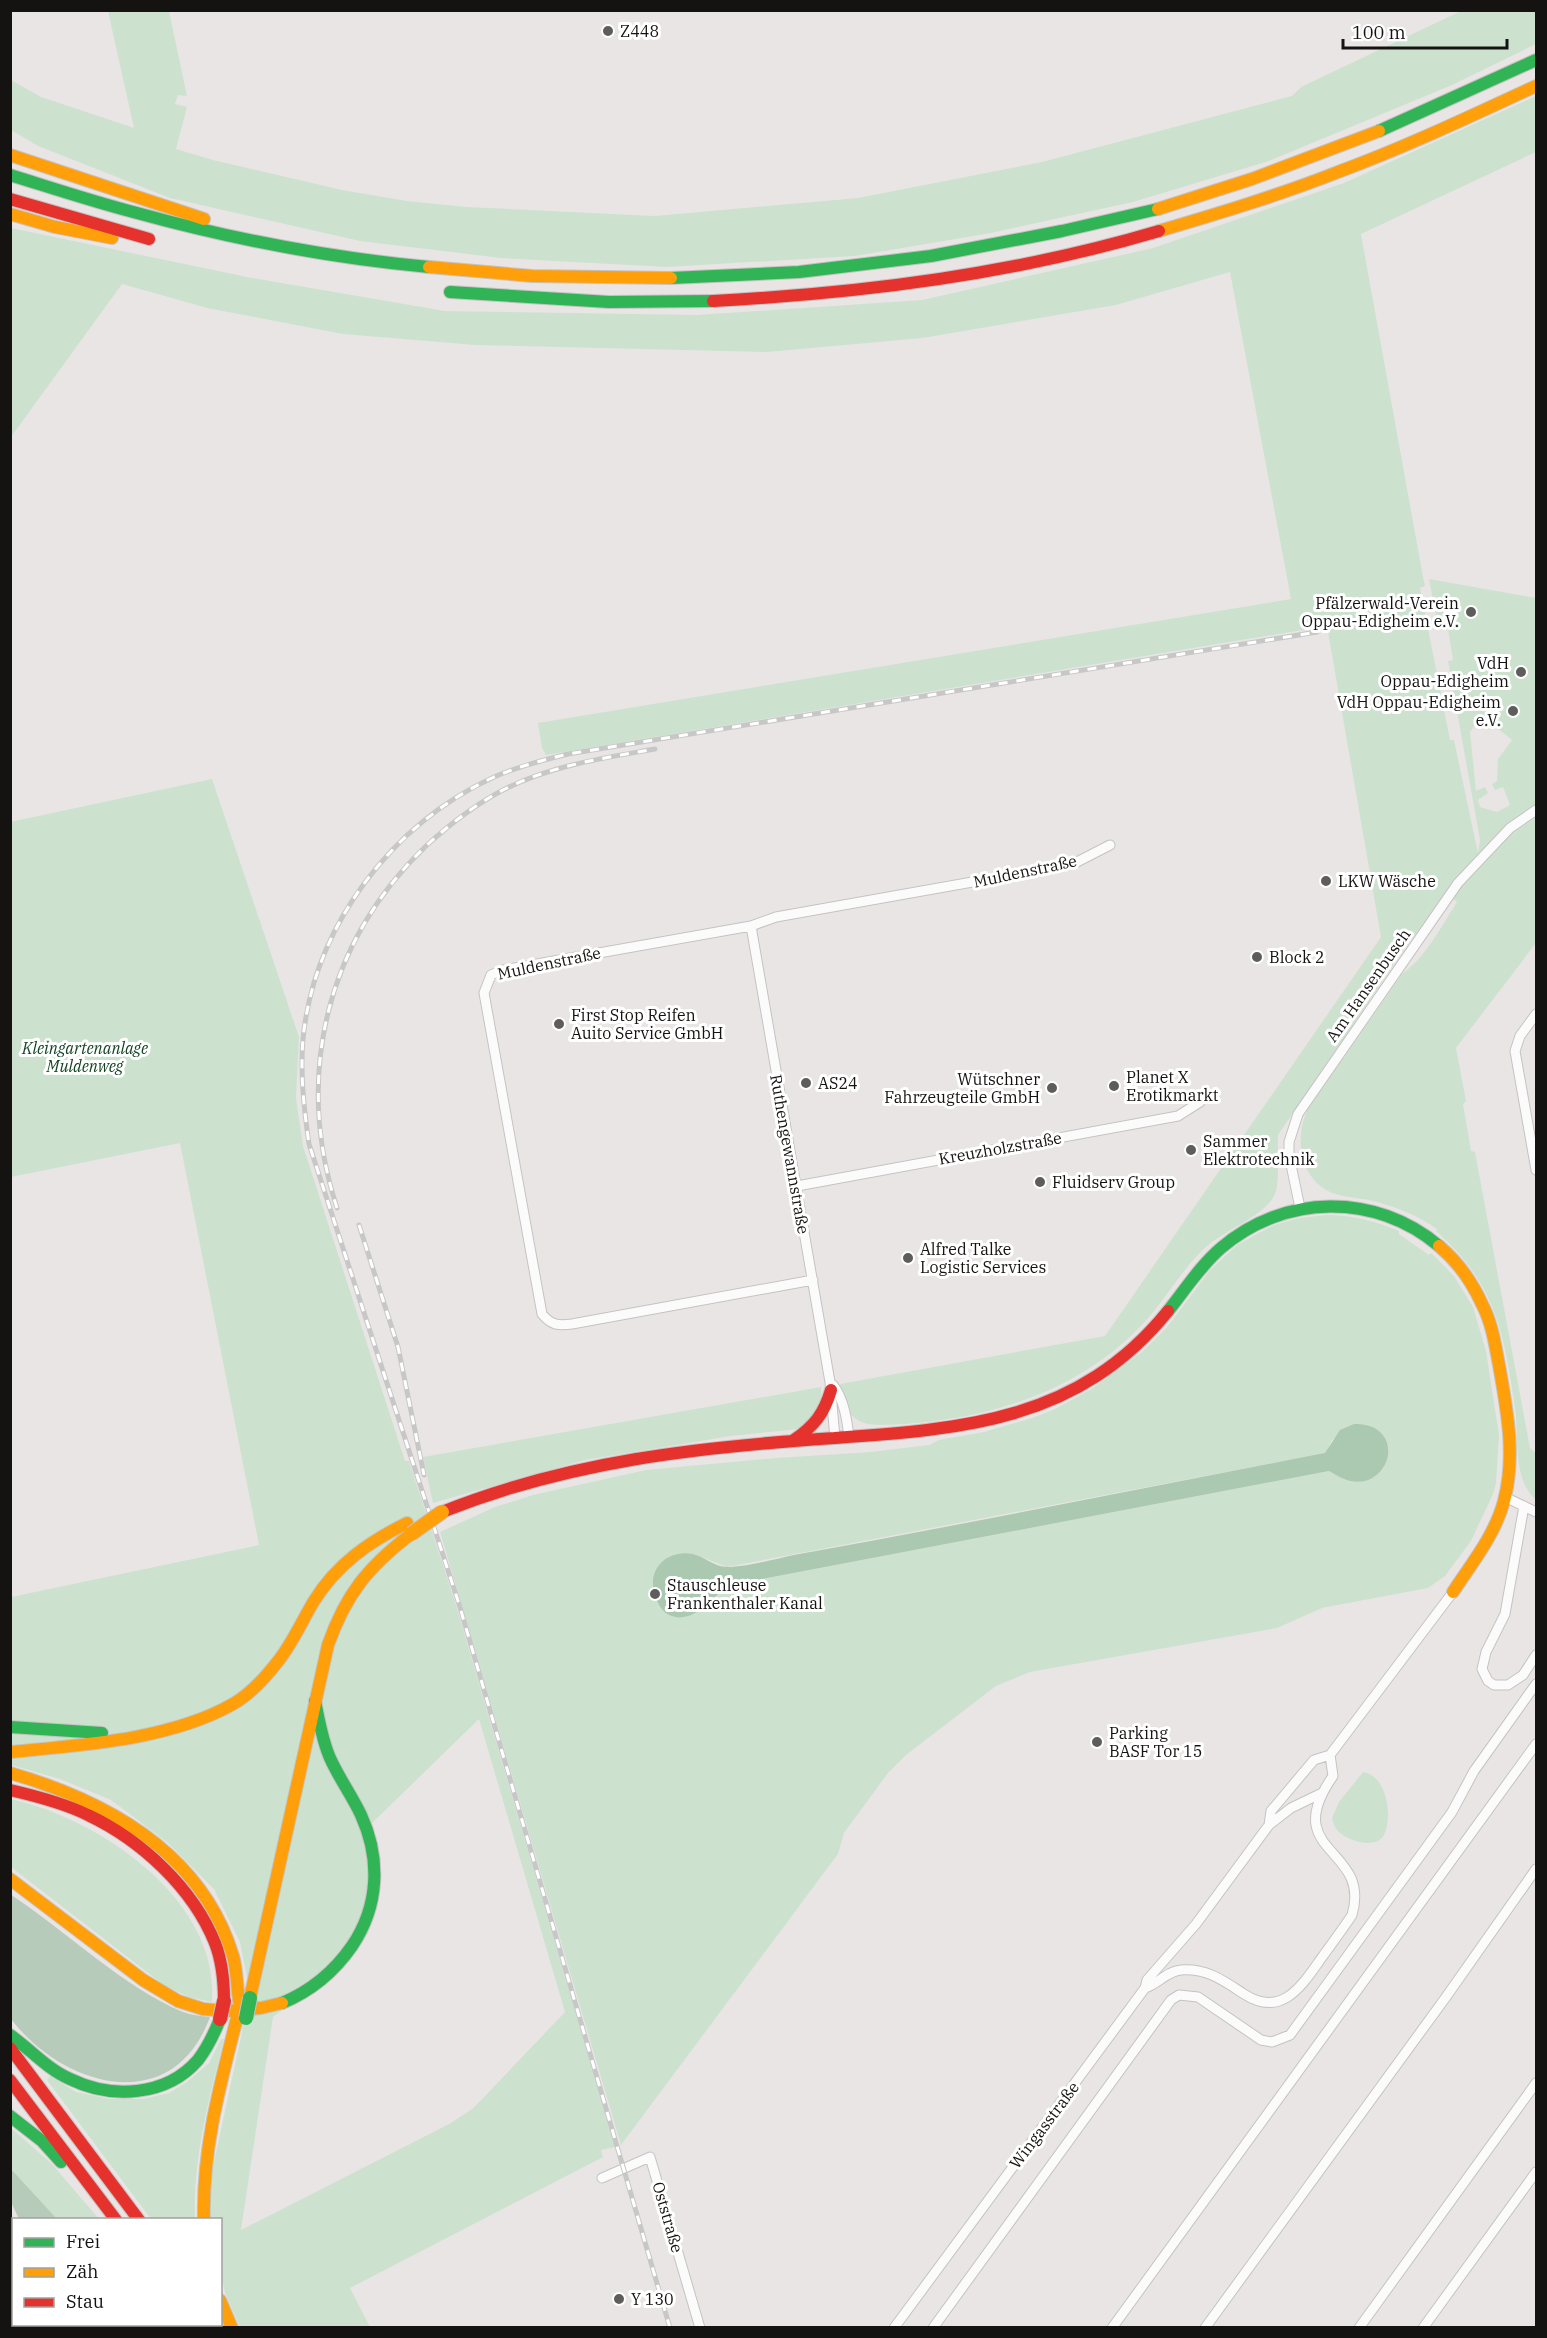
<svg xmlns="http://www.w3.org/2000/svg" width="1547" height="2338" font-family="'IBM Plex Serif',serif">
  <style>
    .green { fill: #cce2cf; fill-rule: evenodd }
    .forest { fill: #b6cbba }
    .water { fill: #abc8b1 }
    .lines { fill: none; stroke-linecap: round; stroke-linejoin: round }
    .street-casing { stroke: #c5c3c2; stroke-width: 11 }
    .fast-casing { stroke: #c5c3c2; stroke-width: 14 }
    .slow-casing { stroke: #c5c3c2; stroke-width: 14 }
    .jam-casing { stroke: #c5c3c2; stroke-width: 14 }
    .street { stroke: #fcfbfb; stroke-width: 9 }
    .fast { stroke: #30b455; stroke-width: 12 }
    .slow { stroke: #ff9f0a; stroke-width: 12 }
    .jam { stroke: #e5322d; stroke-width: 12 }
    .rail-casing { stroke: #c8c7c7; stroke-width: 5 }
    .rail { stroke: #fff; stroke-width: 3; stroke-dasharray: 9; stroke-linecap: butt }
    .fast-bridge-casing { stroke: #c5c3c2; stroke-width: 16; stroke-linecap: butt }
    .slow-bridge-casing { stroke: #c5c3c2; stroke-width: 16; stroke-linecap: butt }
    .jam-bridge-casing { stroke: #c5c3c2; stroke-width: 16; stroke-linecap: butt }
    .fast-bridge { stroke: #30b455; stroke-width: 14 }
    .slow-bridge { stroke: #ff9f0a; stroke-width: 14 }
    .jam-bridge { stroke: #e5322d; stroke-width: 14 }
    .poi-dot { fill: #5f5c5c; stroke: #fff; stroke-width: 2 }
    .labels { text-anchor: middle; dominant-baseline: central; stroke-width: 6; stroke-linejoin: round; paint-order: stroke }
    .poi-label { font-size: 16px; fill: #151312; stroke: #fff; text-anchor: start }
    .street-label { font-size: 16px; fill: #151312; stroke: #fff }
    .park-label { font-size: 16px; font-style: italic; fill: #144424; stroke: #fff }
  </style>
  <rect width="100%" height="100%" fill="#e9e5e5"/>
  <!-- green -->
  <path class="green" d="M108,11H169L187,96L178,95L175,104L187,107L176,149L213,160L342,190L407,201L467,207L655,216L858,198L1042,162L1292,96L1301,87L1461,11H1536V44L1452,85L1269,161L1133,202L991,233L855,256L667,267L501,258L360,241L170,198L38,146L11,130V80L41,97L134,128Z
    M1536,96V152L1361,234L1423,577L1425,586L1420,588L1450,740H1454L1478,853L1480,840L1448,661L1453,660L1448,629L1439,630L1429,579L1536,598V943L1456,1048L1466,1101L1463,1104L1471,1151L1475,1152L1530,1448L1536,1453V1500C1512,1478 1519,1438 1515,1408C1504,1333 1496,1284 1436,1231L1437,1229C1416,1214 1393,1206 1369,1200C1357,1198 1344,1197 1332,1193C1299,1179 1294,1137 1308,1109L1402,974C1426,957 1441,927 1457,902L1447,894L1409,942L1278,1135C1277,1151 1280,1181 1275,1194C1265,1216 1225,1230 1207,1246C1180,1270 1163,1305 1137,1330C1075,1392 991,1418 905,1424C865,1426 848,1429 840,1384L1105,1336L1381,937L1327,626L546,755L542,748L538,723L1291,599L1230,272L1116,305L923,338L767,352L475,345L343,334L207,308L122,284L11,437V228L252,278L445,311L697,315L922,300L1153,248L1344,183ZM1482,716L1512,740L1498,759L1497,781L1492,784L1495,790L1503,787L1510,805L1497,812L1480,807L1478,800L1488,793L1485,787L1476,791L1470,732Z
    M212,779L299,1037L296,1098L303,1146L405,1461H409L456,1605L615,2147L601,2150L603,2157L350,2288L370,2327H240L225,2293L221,2273L220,2220L211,2219V2176L242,2032L247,1978L240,1942L214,1889L168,1843L111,1800L60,1779L11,1765V1597L259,1545L180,1143L11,1177L10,822ZM479,1719L565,2012L485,2096L472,2109L451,2123L241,2230L273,2017L322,1980L370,1906L368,1827Z
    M1326,1215C1352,1215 1375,1221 1399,1231V1234L1429,1255L1431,1253L1454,1276L1473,1307L1486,1351L1499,1435L1496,1483L1493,1494L1471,1541L1445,1576L1428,1588L1322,1608L1277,1628L1030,1672L996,1686L906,1755L888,1773L844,1833L838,1854L621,2145L440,1532L495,1507L533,1495L646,1470L776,1458L871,1452L929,1445L939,1440L984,1432L1032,1418L1055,1409L1093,1388L1142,1352L1168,1326L1210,1270L1237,1245L1274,1225L1300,1218ZM1354,1424C1372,1425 1386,1431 1389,1451L1364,1481C1350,1482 1341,1479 1329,1471L731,1585L702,1609L694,1554L727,1567L1326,1453L1332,1440Z
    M821,1387L822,1410L799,1429L731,1436L585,1460L433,1503L423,1457Z
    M1363,1772C1387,1775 1393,1817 1384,1835C1376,1850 1347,1841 1338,1831C1335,1828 1333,1823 1332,1818L1339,1802Z
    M11,1799C100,1819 220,1900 212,2002L189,1997L165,1986L11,1867Z
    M221,2039H224C209,2099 193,2157 195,2219H151L47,2080L50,2076L76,2092L110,2099H143L169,2093L187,2082L209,2063Z
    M11,2128L52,2164L99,2219H57L11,2169Z
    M72,2324H176L178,2327L67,2328Z"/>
  <!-- forest -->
  <path class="forest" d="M10,1894C66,1931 123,1987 183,2012C191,2015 201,2016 210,2017C173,2118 64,2088 11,2019Z
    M11,2169L57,2219H19L11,2202Z"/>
  <!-- water -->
  <path class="water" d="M1354,1424C1363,1424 1373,1425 1380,1432C1397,1448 1386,1475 1365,1481C1352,1484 1340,1478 1329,1471L731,1585C711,1596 695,1626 669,1615C659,1610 654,1596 653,1585C652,1562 673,1550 693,1554C705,1557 715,1567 727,1567C746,1567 775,1559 794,1555C972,1523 1148,1487 1325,1453L1340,1430Z"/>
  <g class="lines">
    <!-- street casing -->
    <g class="street-casing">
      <path id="street" d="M751,926L830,1382L835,1438
        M1536,1014L1520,1036L1515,1051L1536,1170
        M797,1186L1178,1116L1200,1102
        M1300,1208L1289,1155V1142L1298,1114L1458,883L1510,828L1536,810
        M813,1280L572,1324C558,1326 551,1325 542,1314L484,993L491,975L503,970L751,926L776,917L1073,864L1110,845
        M833,1385C844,1399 847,1420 849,1437
        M1505,1497L1536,1512
        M1524,1506L1505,1614L1486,1652L1482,1669L1488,1681L1494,1685H1508L1523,1675L1536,1655
        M1269,1825L1271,1811L1314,1760L1330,1755L1453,1592
        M1145,1988L1147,1980L1196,1924L1269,1825L1291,1808L1322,1793
        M602,2178L650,2157L700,2328
        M894,2328L1145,1988C1158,1984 1167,1971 1181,1970C1207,1968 1224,1981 1244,1994C1281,2018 1301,1987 1320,1960C1331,1945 1342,1930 1352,1915C1372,1846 1278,1855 1333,1776L1330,1755
        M933,2328L1171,2000L1179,1995L1198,1997L1261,2040L1272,2042L1290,2035L1452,1812L1474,1771L1536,1684
        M1112,2328L1536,1744
        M1205,2328L1446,1997L1536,1869
        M1359,2328L1536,2083
        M1423,2328L1536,2172"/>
    </g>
    <!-- fast casing -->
    <g class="fast-casing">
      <path id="fast" d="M1379,131L1536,60
        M10,175C52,188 94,202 137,213C232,239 331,258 429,267
        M671,278L799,272L931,256L1062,231L1158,209
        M450,292L609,302L713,301
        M1168,1311C1185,1290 1200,1266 1221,1248C1284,1194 1375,1192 1439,1246
        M10,1727L102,1733
        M282,2003C311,1991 334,1972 352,1946C379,1906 381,1859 361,1815C352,1796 339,1778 330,1758C322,1740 319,1720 315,1701
        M10,2035C30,2049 47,2069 70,2079C111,2099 166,2097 198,2060C208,2047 214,2034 220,2019
        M10,2116L42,2141L61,2162"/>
    </g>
    <!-- slow casing -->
    <g class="slow-casing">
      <path id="slow" d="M10,155L204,219
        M1158,209L1252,179L1379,131
        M10,214L55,227L112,238
        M1159,231C1220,213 1280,195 1338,172C1406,147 1471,116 1536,86
        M429,267L532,276L671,278
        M1439,1246C1457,1261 1472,1282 1482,1304C1492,1323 1495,1344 1499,1365C1507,1410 1516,1456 1504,1501C1495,1535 1472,1563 1453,1592
        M10,1752C81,1745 170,1740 233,1704C251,1694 266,1677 279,1660C293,1642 302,1621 314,1601C337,1564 369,1542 407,1523
        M10,1773C107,1801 202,1853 233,1956C237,1970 237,1986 239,2001
        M10,1879L143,1980L178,2001L203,2009L226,2011L261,2008L282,2003
        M250,1998L328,1645C346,1594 368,1567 411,1534
        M204,2220C202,2150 220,2085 237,2018
        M220,2300L232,2328"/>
    </g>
    <!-- jam casing -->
    <g class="jam-casing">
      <path id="jam" d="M10,199L149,239
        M713,301C864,293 1014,274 1159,231
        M835,1438C964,1429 1079,1421 1168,1311
        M794,1440C814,1426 824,1414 831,1390
        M442,1512C569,1461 699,1447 835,1438
        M10,1790C36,1796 64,1803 88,1815C141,1840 193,1888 215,1943C222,1961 224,1981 224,2001
        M10,2048L139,2220
        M10,2080L116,2220
        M193,2324L195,2328
        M215,2324L217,2328"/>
    </g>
    <!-- street -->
    <use href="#street" class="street"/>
    <!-- fast -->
    <use href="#fast" class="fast"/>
    <!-- slow -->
    <use href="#slow" class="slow"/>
    <!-- jam -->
    <use href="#jam" class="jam"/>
    <!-- rail casing -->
    <g class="rail-casing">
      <path id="rail" d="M337,1208C294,1076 326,942 426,846C450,824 477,803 507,788C554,765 604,758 655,749
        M359,1225L398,1347L424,1475
        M670,2328L459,1604L309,1144C304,1109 300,1074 303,1039C314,926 392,824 494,777C517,767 543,760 568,754L1317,632"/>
    </g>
    <!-- rail -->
    <use href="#rail" class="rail"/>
    <!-- fast-bridge casing -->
    <g class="fast-bridge-casing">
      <path id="fast-bridge" d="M246,2018L250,1998"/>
    </g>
    <!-- slow-bridge casing -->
    <g class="slow-bridge-casing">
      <path id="slow-bridge" d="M411,1534L442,1512"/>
    </g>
    <!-- jam-bridge casing -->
    <g class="jam-bridge-casing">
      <path id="jam-bridge" d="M220,2019L224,2001"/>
    </g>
    <!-- fast-bridge -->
    <use href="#fast-bridge" class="fast-bridge"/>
    <!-- slow-bridge -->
    <use href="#slow-bridge" class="slow-bridge"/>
    <!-- jam-bridge -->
    <use href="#jam-bridge" class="jam-bridge"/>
  </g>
  <!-- markers -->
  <g class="poi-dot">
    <circle cx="608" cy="31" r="6"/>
    <circle cx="1471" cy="612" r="6"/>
    <circle cx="1521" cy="672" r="6"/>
    <circle cx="1513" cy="711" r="6"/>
    <circle cx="1326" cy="881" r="6"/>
    <circle cx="1257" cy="957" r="6"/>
    <circle cx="559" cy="1024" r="6"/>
    <circle cx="806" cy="1083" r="6"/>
    <circle cx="1114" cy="1086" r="6"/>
    <circle cx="1052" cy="1088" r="6"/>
    <circle cx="1191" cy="1150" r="6"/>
    <circle cx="1040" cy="1182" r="6"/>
    <circle cx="908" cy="1258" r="6"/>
    <circle cx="655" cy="1594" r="6"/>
    <circle cx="1097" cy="1742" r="6"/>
    <circle cx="619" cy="2299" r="6"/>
  </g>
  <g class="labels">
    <!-- poi labels -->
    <g class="poi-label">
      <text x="620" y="31">Z448</text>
      <text x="1459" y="603" text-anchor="end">Pfälzerwald-Verein<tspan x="1459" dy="18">Oppau-Edigheim e.V.</tspan></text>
      <text x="1509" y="663" text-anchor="end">VdH<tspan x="1509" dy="18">Oppau-Edigheim</tspan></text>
      <text x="1501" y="702" text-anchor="end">VdH Oppau-Edigheim<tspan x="1501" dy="18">e.V.</tspan></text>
      <text x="1338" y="881">LKW Wäsche</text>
      <text x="1269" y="957">Block 2</text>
      <text x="571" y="1015">First Stop Reifen<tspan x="571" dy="18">Auito Service GmbH</tspan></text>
      <text x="1126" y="1077">Planet X<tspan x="1126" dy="18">Erotikmarkt</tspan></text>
      <text x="1040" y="1079" text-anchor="end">Wütschner<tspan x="1040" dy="18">Fahrzeugteile GmbH</tspan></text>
      <text x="818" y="1083">AS24</text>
      <text x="1203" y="1141">Sammer<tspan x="1203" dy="18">Elektrotechnik</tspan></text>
      <text x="1052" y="1182">Fluidserv Group</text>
      <text x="920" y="1249">Alfred Talke<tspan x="920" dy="18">Logistic Services</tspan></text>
      <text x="667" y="1585">Stauschleuse<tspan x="667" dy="18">Frankenthaler Kanal</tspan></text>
      <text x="1109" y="1733">Parking<tspan x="1109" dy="18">BASF Tor 15</tspan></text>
      <text x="631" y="2299">Y 130</text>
    </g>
    <!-- street labels -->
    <g class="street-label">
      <text transform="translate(1025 871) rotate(-12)">Muldenstraße</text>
      <text transform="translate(549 963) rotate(-12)">Muldenstraße</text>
      <text transform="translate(1368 985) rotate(-55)">Am Hansenbusch</text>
      <text transform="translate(1000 1148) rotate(-10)">Kreuzholzstraße</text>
      <text transform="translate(790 1154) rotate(80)">Ruthengewannstraße</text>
      <text transform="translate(1044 2125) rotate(-53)">Wingasstraße</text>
      <text transform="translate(668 2217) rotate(74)">Oststraße</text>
    </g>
    <!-- park labels -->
    <g class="park-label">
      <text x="85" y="1048">Kleingartenanlage<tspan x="85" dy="18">Muldenweg</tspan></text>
    </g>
  </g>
  <!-- border -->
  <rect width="1547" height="2338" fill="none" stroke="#151312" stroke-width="24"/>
  <!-- legend -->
  <rect x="12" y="2218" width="210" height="108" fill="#ffffff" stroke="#a1a1a0" stroke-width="1.5"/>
  <rect x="24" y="2238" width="30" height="9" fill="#30b455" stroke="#a1a1a0" stroke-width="1.5"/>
  <text x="66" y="2248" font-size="18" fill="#151312">Frei</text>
  <rect x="24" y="2268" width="30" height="9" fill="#ff9f0a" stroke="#a1a1a0" stroke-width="1.5"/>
  <text x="66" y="2278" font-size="18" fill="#151312">Zäh</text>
  <rect x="24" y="2298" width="30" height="9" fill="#e5322d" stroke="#a1a1a0" stroke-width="1.5"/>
  <text x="66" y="2308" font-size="18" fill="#151312">Stau</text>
  <!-- scale -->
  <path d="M1343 39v9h164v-9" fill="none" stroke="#151312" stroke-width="3"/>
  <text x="1352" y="39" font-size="18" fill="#151312" stroke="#ffffff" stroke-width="4.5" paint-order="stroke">100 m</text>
</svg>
